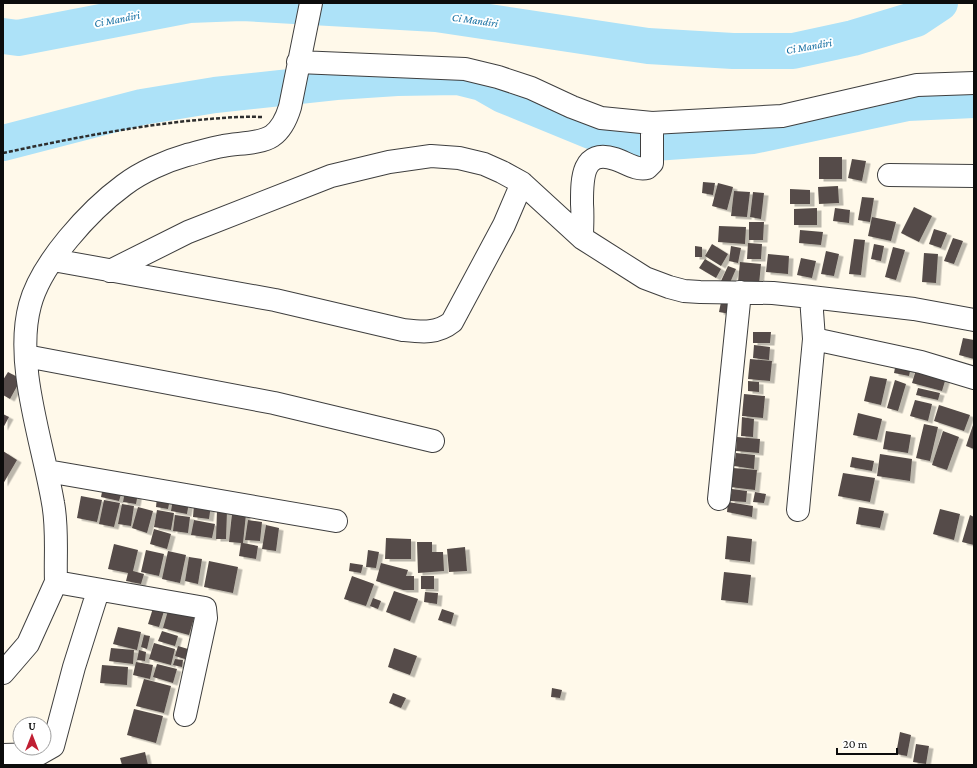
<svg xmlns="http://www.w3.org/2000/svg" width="977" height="768" font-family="'Crimson Pro',serif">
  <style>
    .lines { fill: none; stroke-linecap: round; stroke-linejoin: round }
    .river { stroke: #ade2f8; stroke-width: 36 }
    .building { fill: #554c48; filter: url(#shadow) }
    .minor-casing { stroke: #3f3f3f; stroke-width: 24 }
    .path { stroke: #2e2e2e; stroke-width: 2.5; stroke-dasharray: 4 2; stroke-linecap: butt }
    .minor { stroke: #fff; stroke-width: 22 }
    .labels { text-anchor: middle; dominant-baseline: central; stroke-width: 4; stroke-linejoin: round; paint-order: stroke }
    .water-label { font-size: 11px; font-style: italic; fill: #116da1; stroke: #fff }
  </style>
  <defs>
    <filter id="shadow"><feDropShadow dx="4.5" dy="2.5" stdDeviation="0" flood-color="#0004"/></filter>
  </defs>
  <rect width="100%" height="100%" fill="#fff9ea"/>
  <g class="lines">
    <!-- river -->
    <path class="river" d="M3,36L18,38L189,5L242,3L436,14L648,46L733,51H793L853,38L916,19L940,3
      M3,143L142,107L215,95L336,82L397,78L458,77L482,83L503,95L591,131L640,144L753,136L908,103L974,100"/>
  </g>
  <!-- building -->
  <path class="building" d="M819,157H842V179H819Z
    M852,159L866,161L862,181L848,178Z
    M703,182L715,183L713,195L702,193Z
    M718,183L733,187L727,210L712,206Z
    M838,186L839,203L819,204L818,187Z
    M790,189L810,190V204H790Z
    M734,191L750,192L747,217L731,216Z
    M753,192L764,193L761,219L750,217Z
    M862,197L874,198L870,222L858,220Z
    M914,207L932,216L919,242L901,233Z
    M817,208V225H794V209Z
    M835,208L850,210L849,223L833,221Z
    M872,217L896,222L891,241L868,236Z
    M749,222H764L763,240H749Z
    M719,226L746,227L745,244L718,242Z
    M934,229L947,233L941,248L929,244Z
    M800,230L823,232L821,245L799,243Z
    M953,238L963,241L954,264L944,261Z
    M854,239L865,240L861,275L849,274Z
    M748,243L762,244L761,259H747Z
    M712,244L728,254L721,266L705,256Z
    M874,244L884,246L881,261L871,259Z
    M695,246L702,247V257H695Z
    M731,246L741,248L738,263L729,261Z
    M893,247L905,250L896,280L885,277Z
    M826,251L839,254L834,276L821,274Z
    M924,253L938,254L936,283L922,282Z
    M768,254L789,256L788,274L766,272Z
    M801,258L816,261L812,278L797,275Z
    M705,259L721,269L716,278L699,268Z
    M740,262L761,264L759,284L738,282Z
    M728,266L736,269L729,285L721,281Z
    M721,302L731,304L730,314L719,312Z
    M753,332H771L770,343H753Z
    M963,338L974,340V359L959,355Z
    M754,345L770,347L769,360L753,358Z
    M897,358L912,362L909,376L894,373Z
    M750,359L772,361L770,381L748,379Z
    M918,363L948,371L942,391L912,383Z
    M8,372L21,379L10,399L3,395V380Z
    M870,376L887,379L881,405L864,401Z
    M895,380L906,384L898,411L887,408Z
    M748,381L759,382V392L748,391Z
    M918,388L940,393L938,400L916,395Z
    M744,394L765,396L763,418L742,416Z
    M915,400L932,404L928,421L910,416Z
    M939,405L970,415L964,431L934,421Z
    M858,413L882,419L877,440L853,435Z
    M3,414L9,417L3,428Z
    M742,417L754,419L753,437L741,436Z
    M974,422V449L966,446Z
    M924,424L938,427L930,461L916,458Z
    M886,431L911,435L908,453L883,449Z
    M943,431L959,437L947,470L932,465Z
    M737,437L760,439L759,453L736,451Z
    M3,451L17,460L3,484Z
    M736,453L755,455L754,469L734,466Z
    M880,454L912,459L910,481L877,476Z
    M852,457L874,461L872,471L850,467Z
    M733,468L757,470L755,490L730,487Z
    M843,473L875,478L870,502L838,496Z
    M103,487L122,491L119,501L101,497Z
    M732,489L747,491L746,502L730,501Z
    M125,491L138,493L136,504L123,502Z
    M755,492L766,494L764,503L753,502Z
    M81,496L102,500L97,522L77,518Z
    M157,497L170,499L168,509L156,507Z
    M173,499L189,502L187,514L171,511Z
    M104,500L120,503L114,527L99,524Z
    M728,502L753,506L752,517L727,512Z
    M122,504L134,506L131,526L118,524Z
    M194,504L211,505L209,519L193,517Z
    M138,507L153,511L147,533L132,528Z
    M859,507L884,511L880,528L856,524Z
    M940,509L960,514L954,540L933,534Z
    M157,510L174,513L171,530L154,527Z
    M217,511H227L226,539H216Z
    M232,513L246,514L243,543L258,546L256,559L239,556L241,543L229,542Z
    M175,515L190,517L188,533L173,531Z
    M970,515L974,517V545L962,542Z
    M194,520L215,524L212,538L191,535Z
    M248,520L262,522L260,541L245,540Z
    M266,525L279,528L276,551L262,549Z
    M154,529L171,534L167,549L150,544Z
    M727,536L752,539L750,562L725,559Z
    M386,538L411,539V559H385Z
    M417,542H432V552H443L444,571L418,573Z
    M114,544L138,550L133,571L144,574L141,584L126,581L128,573L108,569Z
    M465,547L467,571L449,572L447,549Z
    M146,550L164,554L159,576L141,572Z
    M368,550L379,552L376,568L366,567Z
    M168,551L186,555L180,583L162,579Z
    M189,557L202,559L198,584L185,581Z
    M209,561L238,567L233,593L204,587Z
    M350,563L363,565L361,573L349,571Z
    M381,563L408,570L406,576H414V590H403L376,581Z
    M724,572L751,575L748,603L721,600Z
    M352,576L374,584L366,606L344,599Z
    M421,576H434V589H421Z
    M394,591L418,599L410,621L386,612Z
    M425,592L438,593L437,604L424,602Z
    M373,598L381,601L378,609L370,606Z
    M154,605L165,608L159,627L148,624Z
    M169,607L195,615L189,635L163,628Z
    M442,609L454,613L451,624L438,620Z
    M118,627L141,632L137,650L113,644Z
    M162,631L178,636L175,646L158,641Z
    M144,635L150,636L147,649L141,647Z
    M154,643L175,649L171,665L149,659Z
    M178,646L188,649L185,659L175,656Z
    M111,648L134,650L133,664L109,661Z
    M394,648L417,656L410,675L388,667Z
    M139,650L146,652L145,661L137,660Z
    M175,659L183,660L182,667L173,665Z
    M136,662L153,665L150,679L133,675Z
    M157,664L177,669L173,683L153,677Z
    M102,665L128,667L127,685L100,683Z
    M144,679L171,686L164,713L136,706Z
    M552,688L562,690L560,698L551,697Z
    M393,693L406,698L401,708L389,703Z
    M134,709L163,716L156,743L127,735Z
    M900,732L911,735L907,756L896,754Z
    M916,744L929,746L926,764L913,762Z
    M145,752L148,765H122L120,758Z"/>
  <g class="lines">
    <!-- minor casing -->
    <g class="minor-casing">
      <path id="minor" d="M298,62L465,69L498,77L531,88L572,107L601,118L652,123L782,116L917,85L974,83
        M889,175L974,176
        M582,238C582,227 583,216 582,204C582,181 581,148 615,159C625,162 637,171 647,168L652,163V123
        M53,260L275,300L403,330C422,332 437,334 452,322L504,225L522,183
        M110,271L188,232L331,176L389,162L431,156L459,158L484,164L502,172L522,183L582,238L645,278L669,287L684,291L700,292L773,293L811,297L914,309L974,320
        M814,339L921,362L974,378
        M26,356L274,403L433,441
        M47,471L336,521
        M719,499L740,292
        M798,510L814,339L811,297
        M3,673L28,644L56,582
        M185,715L206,618L205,608L56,582C55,556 58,529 53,503C43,443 14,364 30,305C41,263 90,210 124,185C141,172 166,161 187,155C199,152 211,148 223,146C238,143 260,144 272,136C282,129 287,117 290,107L311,3
        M3,755L39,754L53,746L74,667L98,591"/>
    </g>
    <!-- path -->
    <path class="path" d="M3,153C64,140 124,128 186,121C211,119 236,116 262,117"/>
    <!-- minor -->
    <use href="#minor" class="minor"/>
  </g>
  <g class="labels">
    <!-- water labels -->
    <g class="water-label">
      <text transform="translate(117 19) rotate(-11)">Ci Mandiri</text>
      <text transform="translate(475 20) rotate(8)">Ci Mandiri</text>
      <text transform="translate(809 46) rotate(-10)">Ci Mandiri</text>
    </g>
  </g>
  <!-- border -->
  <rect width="977" height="768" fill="none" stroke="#0c0c0c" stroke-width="8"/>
  <!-- north arrow -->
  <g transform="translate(32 736)"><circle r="19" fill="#ffffff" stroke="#9e9e9e"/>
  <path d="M0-3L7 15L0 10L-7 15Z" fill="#c01f33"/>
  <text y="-6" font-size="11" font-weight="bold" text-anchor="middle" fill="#0c0c0c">U</text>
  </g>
  <!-- scale -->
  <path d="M837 748v6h60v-6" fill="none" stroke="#0c0c0c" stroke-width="2"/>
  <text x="843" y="748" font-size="12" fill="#0c0c0c" stroke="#ffffff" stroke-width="3" paint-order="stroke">20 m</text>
</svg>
